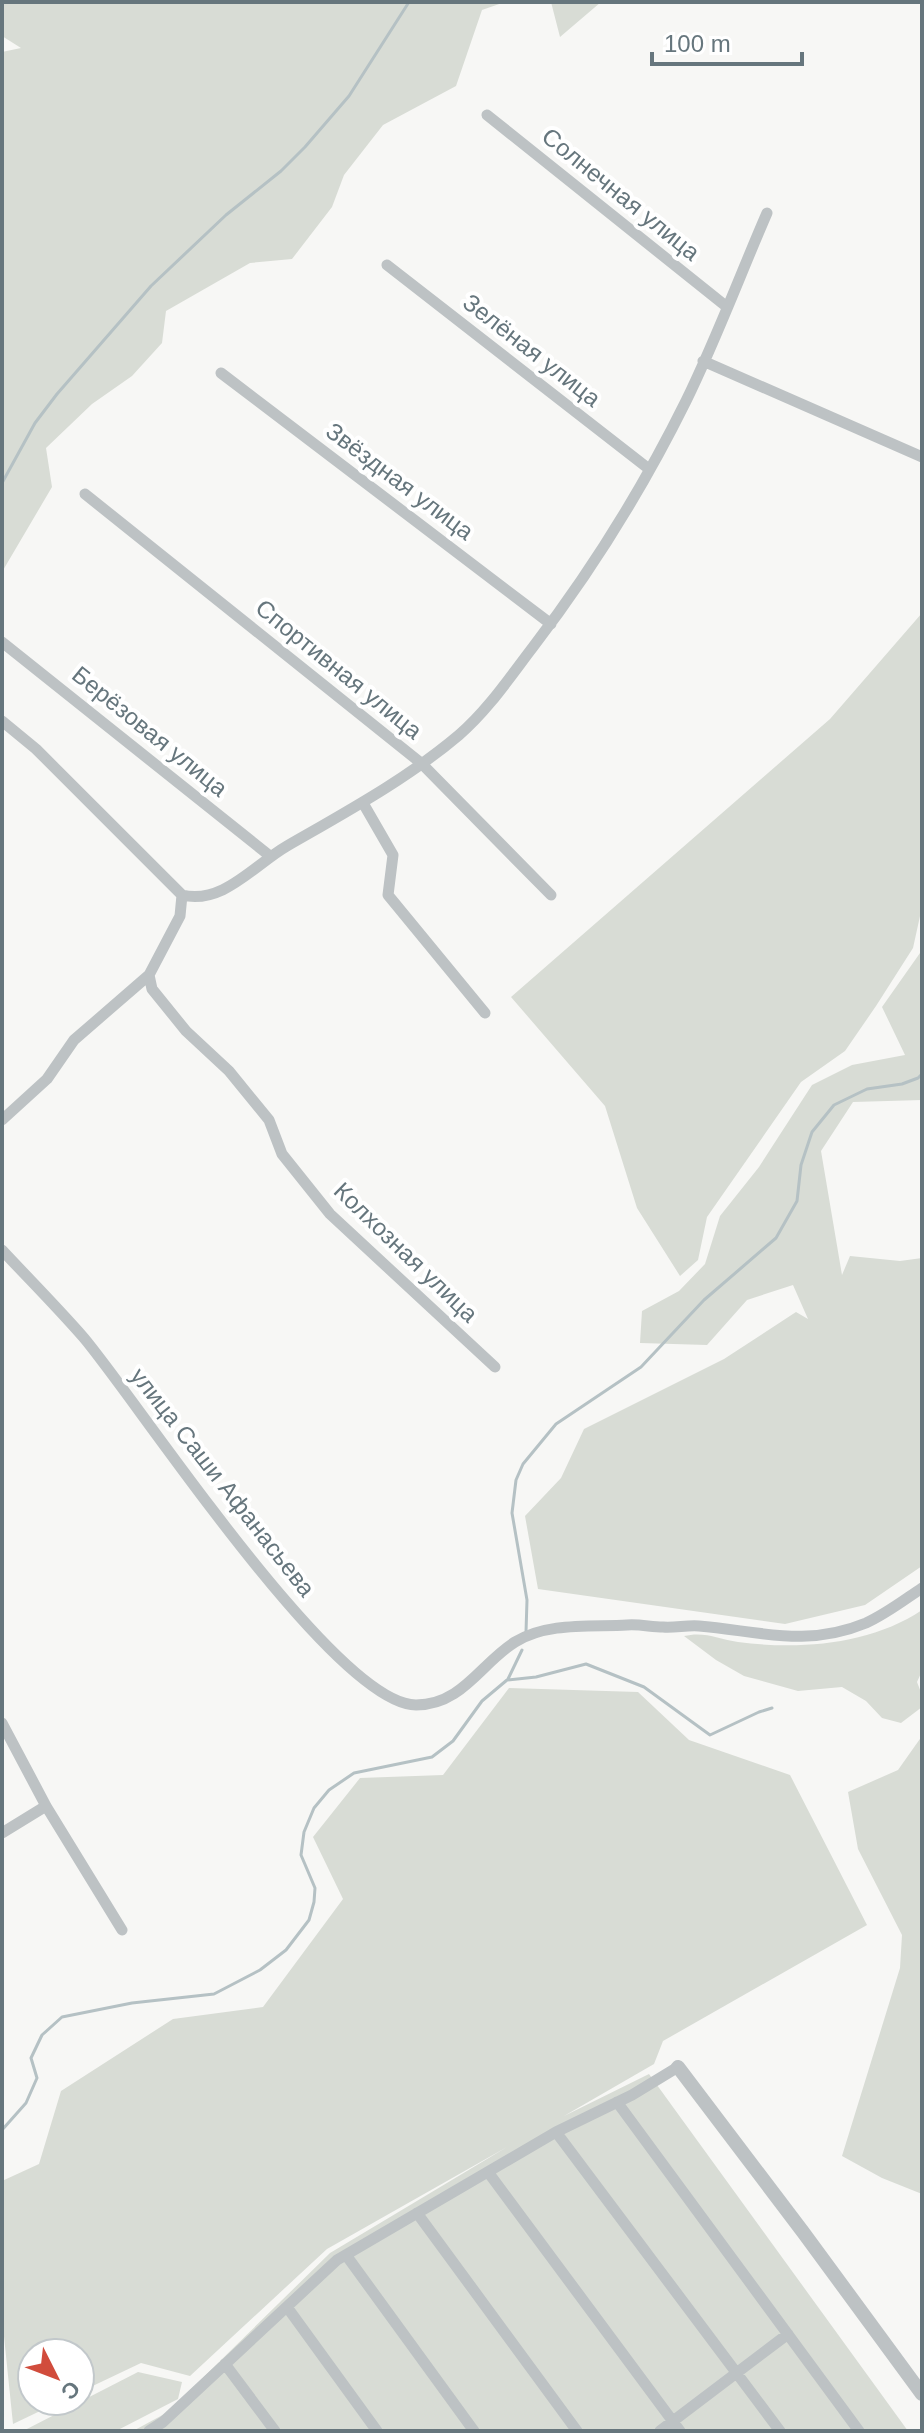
<svg xmlns="http://www.w3.org/2000/svg" width="924" height="2433" font-family="Helvetica,sans-serif">
  <style>
    .green { fill: #d8dcd5 }
    .lines { fill: none; stroke-linecap: round; stroke-linejoin: round }
    .stream { stroke: #b5c1c4; stroke-width: 3 }
    .minor { stroke: #bdc2c4; stroke-width: 11 }
    .tertiary { stroke: #bdc2c4; stroke-width: 14 }
    .labels { text-anchor: middle; dominant-baseline: central; stroke-width: 8; stroke-linejoin: round; paint-order: stroke }
    .street-label { font-size: 24px; fill: #66767d; stroke: #fff }
  </style>
  <rect width="100%" height="100%" fill="#f7f7f5"/>
  <!-- green -->
  <path class="green" d="M2,2H505L482,10L456,86L383,125L344,175L332,207L292,259L250,263L166,311L162,343L132,376L92,404L46,448L52,487L2,572V52L21,48L2,36Z
    M551,2H601L560,37Z
    M922,613V907L913,948L876,1006L845,1051L801,1082L707,1217L698,1260L680,1276L637,1208L605,1106L511,997L830,719Z
    M922,942V1100L853,1102L821,1151L842,1275L850,1256L900,1261L922,1258V1566L865,1605L785,1624L538,1589L525,1516L561,1478L584,1429L724,1359L796,1312L808,1319L793,1285L747,1300L707,1345L640,1343L642,1311L679,1291L705,1264L720,1216L759,1167L812,1085L852,1065L905,1055L882,1007L920,953Z
    M922,1610V1671L917,1682L922,1695V1707L901,1723L882,1718L866,1701L842,1687L798,1691L744,1676L716,1660L684,1636C704,1631 719,1639 738,1642C799,1650 870,1645 922,1610Z
    M509,1688L638,1692L689,1740L790,1775L867,1925L663,2041L654,2064L564,2116L649,2074L908,2431H133L168,2412L330,2253L507,2147L327,2249L190,2376L141,2363L80,2392V2353H32V2401H61L13,2424L2,2317V2181L39,2164L61,2091L173,2019L263,2007L343,1899L313,1837L360,1778L443,1775Z
    M922,1736V2194L882,2178L842,2156L900,1968L902,1935L858,1849L848,1792L898,1770Z
    M138,2372L182,2382L178,2399L116,2431H23Z"/>
  <g class="lines">
    <!-- stream -->
    <path class="stream" d="M2,483L35,423L57,394L151,286L226,215L281,171L305,147L349,96L409,2
      M526,1632L527,1600L512,1513L516,1480L523,1464L556,1424L641,1367L704,1300L776,1238L797,1201L801,1165L812,1132L834,1105L867,1089L902,1084L918,1078L922,1074
      M508,1679L522,1650
      M2,2130L26,2103L37,2078L31,2058L42,2035L62,2017L132,2003L214,1994L260,1970L286,1950L309,1920L314,1902L315,1888L301,1855L304,1832L314,1808L329,1790L354,1773L432,1757L453,1741L482,1701L507,1680L536,1677L586,1664L644,1687L710,1735L759,1712L772,1708"/>
    <!-- minor -->
    <path class="minor" d="M487,115L727,307
      M387,265L649,469
      M703,361L922,457
      M221,373L551,624
      M85,494L421,763L551,895
      M2,642L270,856
      M2,721L36,749L182,895
      M363,803L393,855L388,895L485,1013
      M149,975L152,989L186,1031L229,1071L269,1120L282,1154L330,1214L495,1367
      M2,1120L47,1079L74,1040L149,975L180,916L182,895C223,905 254,865 287,846C346,812 407,779 459,735C488,710 510,677 533,647C592,570 643,488 686,401C716,340 740,275 767,213
      M2,1250C29,1279 58,1308 84,1338C141,1406 336,1705 416,1705C462,1705 481,1663 515,1642C547,1622 591,1627 627,1625C640,1624 651,1627 663,1627C675,1628 687,1625 699,1626C759,1631 806,1648 866,1623C886,1614 904,1600 922,1588
      M2,1723L46,1806L122,1930
      M2,1833L46,1806
      M617,2102L859,2431
      M556,2132L780,2431
      M488,2172L680,2431
      M417,2213L577,2431
      M346,2255L474,2431
      M287,2307L377,2431
      M225,2364L275,2431
      M149,2431L163,2422L337,2260L556,2132L632,2095L678,2067
      M660,2431L788,2334"/>
    <!-- tertiary -->
    <path class="tertiary" d="M678,2067L803,2232L922,2394"/>
  </g>
  <g class="labels">
    <!-- street labels -->
    <g class="street-label">
      <text transform="translate(621 194) rotate(39)">Солнечная улица</text>
      <text transform="translate(532 350) rotate(38)">Зелёная улица</text>
      <text transform="translate(400 481) rotate(37)">Звёздная улица</text>
      <text transform="translate(339 669) rotate(39)">Спортивная улица</text>
      <text transform="translate(150 731) rotate(39)">Берёзовая улица</text>
      <text transform="translate(406 1252) rotate(44)">Колхозная улица</text>
      <text transform="translate(223 1482) rotate(52)">улица Саши Афанасьева</text>
    </g>
  </g>
  <!-- border -->
  <rect width="924" height="2433" fill="none" stroke="#66767d" stroke-width="8"/>
  <!-- north arrow -->
  <g transform="translate(56 2377) rotate(132)"><circle r="38" fill="#ffffff" stroke="#c2c8cb" stroke-width="2"/>
  <path d="M0-6L14 30L0 20L-14 30Z" fill="#d14c3c"/>
  <text y="-12" font-size="22" font-weight="bold" text-anchor="middle" fill="#66767d">С</text>
  </g>
  <!-- scale -->
  <path d="M652 52v12h150v-12" fill="none" stroke="#66767d" stroke-width="4"/>
  <text x="664" y="52" font-size="24" fill="#66767d" stroke="#ffffff" stroke-width="6" paint-order="stroke">100 m</text>
</svg>
